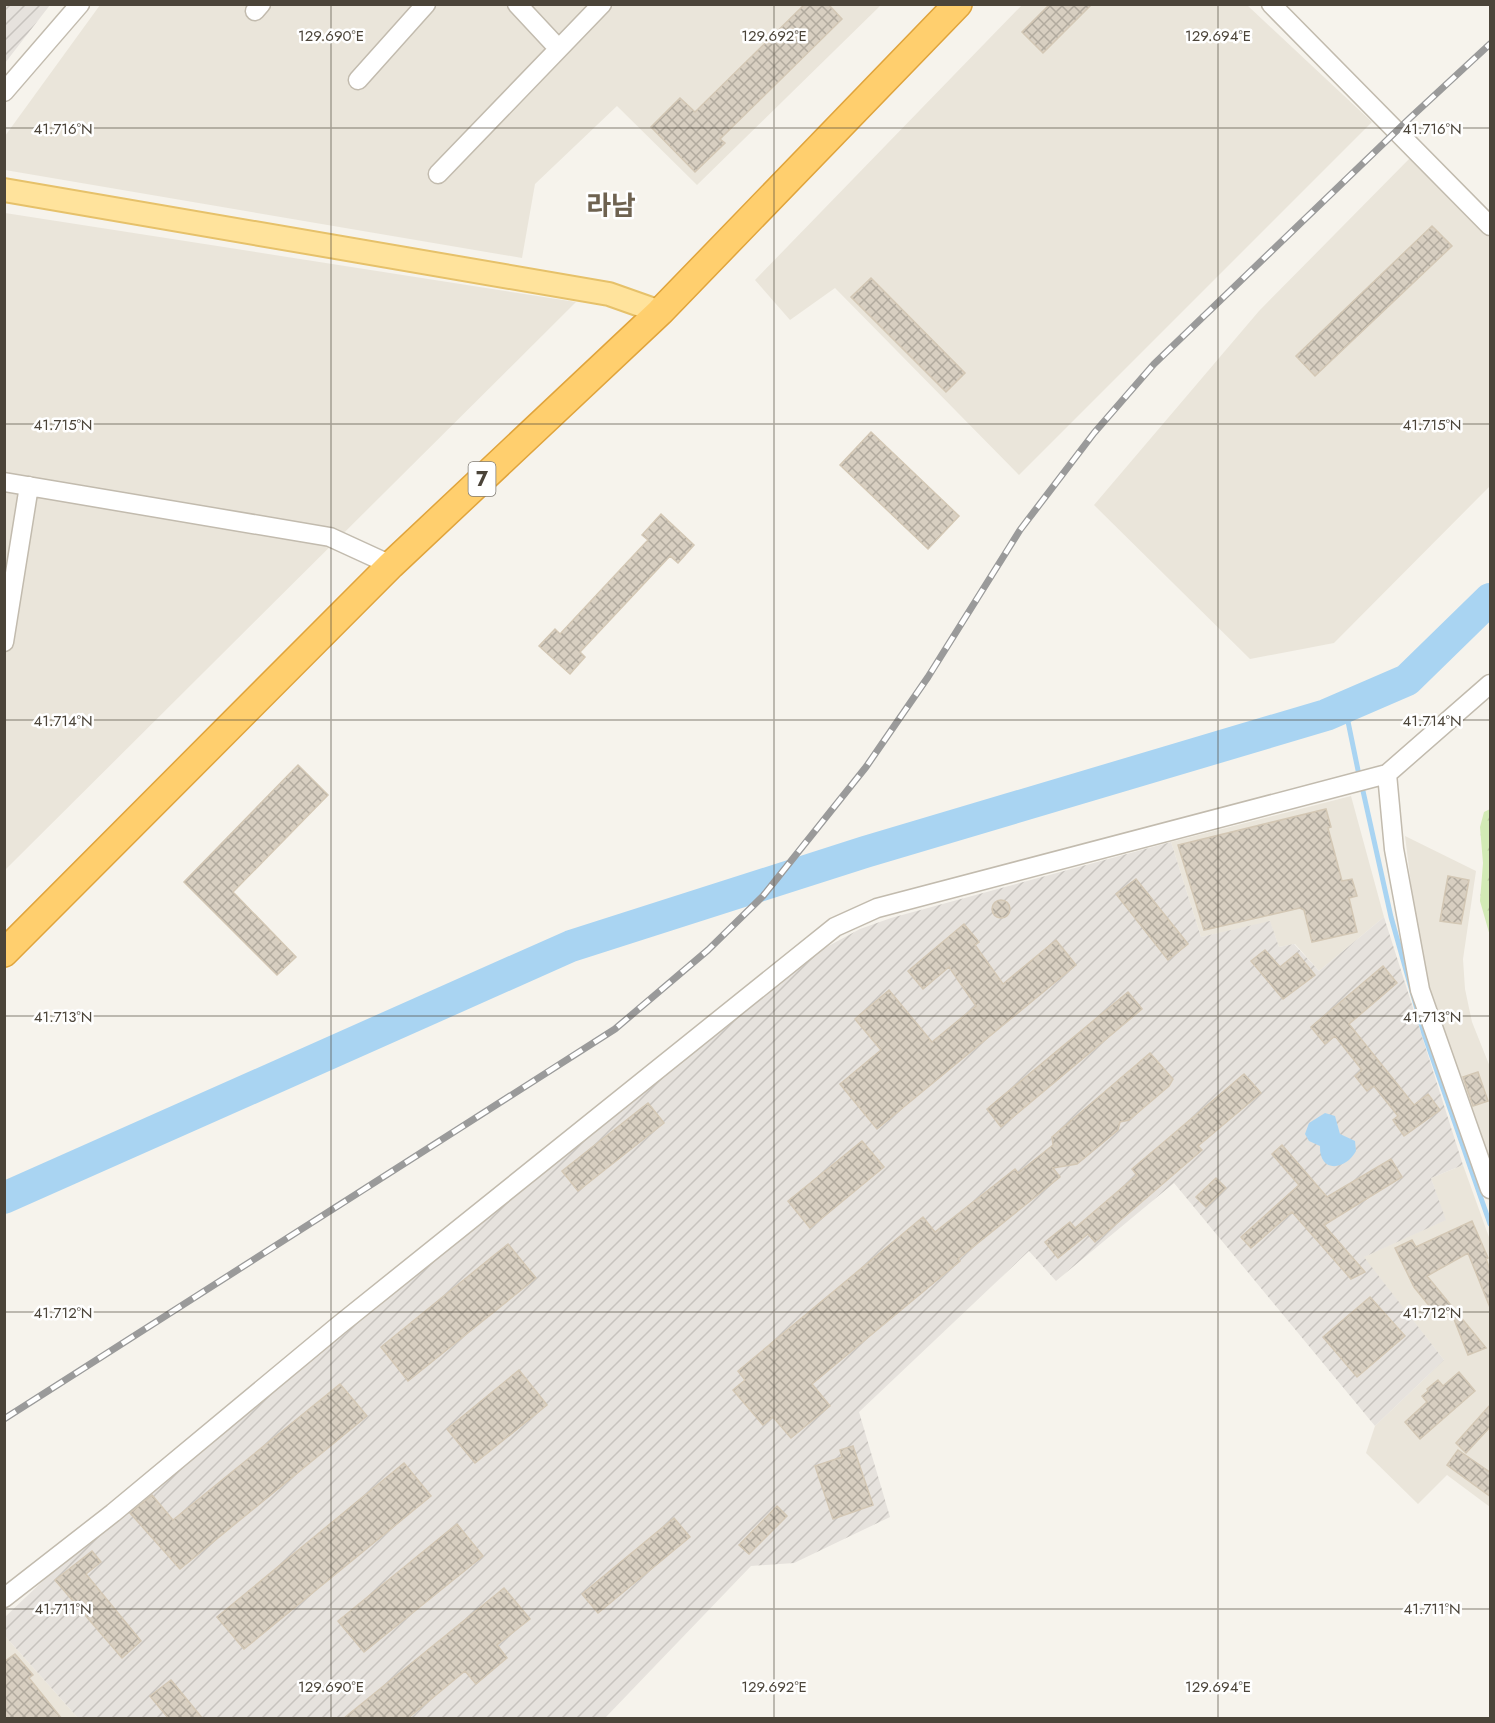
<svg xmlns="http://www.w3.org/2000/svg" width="1495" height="1723" font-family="Jost,'Noto Sans KR',sans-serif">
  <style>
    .residential { fill: #eae5da }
    .industrial { fill: url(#industrial-furrows) }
    .forest { fill: url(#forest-firs) }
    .water { fill: #a9d4f2 }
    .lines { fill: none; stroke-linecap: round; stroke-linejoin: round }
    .stream { stroke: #a9d4f2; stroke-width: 5 }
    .river { stroke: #a9d4f2; stroke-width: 32 }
    .building { fill: url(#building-cross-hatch); stroke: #d3c7b4; stroke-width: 1.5 }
    .minor-casing { stroke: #c2bbae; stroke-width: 21 }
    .major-casing { stroke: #e6c16a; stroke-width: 26 }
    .highway-casing { stroke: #e0a43c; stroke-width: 30 }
    .minor { stroke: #fff; stroke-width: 18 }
    .major { stroke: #ffe39c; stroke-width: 22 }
    .highway { stroke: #ffcf6e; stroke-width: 27 }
    .rail-casing { stroke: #9a9a9a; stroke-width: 7 }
    .rail { stroke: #fff; stroke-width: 4.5; stroke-dasharray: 14; stroke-linecap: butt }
    .ticks { fill: none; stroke: #4b4439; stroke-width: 1.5; stroke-opacity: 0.45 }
    .labels { text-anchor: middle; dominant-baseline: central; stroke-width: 5; stroke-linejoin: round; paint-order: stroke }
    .shield { fill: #fff; stroke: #817c74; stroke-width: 1.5 }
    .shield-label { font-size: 20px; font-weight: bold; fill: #4b4439 }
    .district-label { font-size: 27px; font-weight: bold; fill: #6e6250; stroke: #fff }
    .ticks-label { font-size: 15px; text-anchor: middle; fill: #4b4439; stroke: #fff; stroke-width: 5; stroke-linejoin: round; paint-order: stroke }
  </style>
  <defs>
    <pattern id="industrial-furrows" width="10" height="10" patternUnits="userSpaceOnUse" patternTransform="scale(1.5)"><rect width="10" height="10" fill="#e6e2dd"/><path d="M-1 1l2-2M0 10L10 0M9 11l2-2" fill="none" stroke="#c7c3be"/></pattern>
    <pattern id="forest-firs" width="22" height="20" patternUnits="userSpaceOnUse" patternTransform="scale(1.5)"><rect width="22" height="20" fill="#d2eab5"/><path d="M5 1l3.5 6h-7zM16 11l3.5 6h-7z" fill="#b6ca9c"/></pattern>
    <pattern id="building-cross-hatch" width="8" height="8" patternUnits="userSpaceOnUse" patternTransform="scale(1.5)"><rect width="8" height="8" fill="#d8cfc1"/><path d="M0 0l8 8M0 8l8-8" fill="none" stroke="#b1aa9e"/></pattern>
  </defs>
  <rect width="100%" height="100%" fill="#f6f3ec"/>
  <!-- residential -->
  <path class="residential" d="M100,5H881L697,185L617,106L535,184L522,258L5,170V136Z
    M1022,5H1247L1372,122L1019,475L835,288L790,320L755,280Z
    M1411,157L1490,238V486L1334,643L1250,659L1094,505L1259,311Z
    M5,213L576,302L5,870Z
    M1351,796L1384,917L1319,971L1295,944L1279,947L1270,922L1201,937L1171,842Z
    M1405,836L1476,871L1463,959L1465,989L1472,1022L1490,1067V1175L1435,1021L1418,941Z
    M1463,1165L1490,1240V1507L1447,1475L1418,1504L1366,1453L1375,1426L1444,1360L1363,1257L1445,1220L1431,1178Z
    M5,1636L78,1718H5Z"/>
  <!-- industrial -->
  <path class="industrial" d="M5,4L50,5L5,63L4,5Z
    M1171,842L1201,937L1270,921L1279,947L1294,944L1319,971L1384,917L1463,1165L1431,1178L1446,1220L1364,1257L1444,1360L1375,1426L1174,1183L1056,1281L1029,1251L859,1412L890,1517L794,1563L751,1566L605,1718H78L5,1636L4,1618L48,1576L151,1488L821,950L860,929L891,918Z"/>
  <!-- forest -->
  <path class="forest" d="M1490,809V936L1480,901L1483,863L1480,827L1484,812Z"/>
  <!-- water -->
  <path class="water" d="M1325,1113L1335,1116L1340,1134L1355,1141L1356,1151C1346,1170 1319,1174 1320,1146L1309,1141L1305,1134L1309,1123Z"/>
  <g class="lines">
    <!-- stream -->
    <path class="stream" d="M1345,707L1359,775
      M1363,791L1391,917L1424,1034L1490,1224"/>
    <!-- river -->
    <path class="river" d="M4,1198L571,946L865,852L1326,715L1407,680L1490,599"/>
  </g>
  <!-- building -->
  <path class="building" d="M805,4H828L842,19L720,139L725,143L695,172L651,127L680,98L695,112Z
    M1050,4H1092L1043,53L1022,32Z
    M1432,226L1452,246L1315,376L1296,356Z
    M871,278L965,373L946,392L851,297Z
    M871,432L959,516L928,549L840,465Z
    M661,514L694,545L678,563L670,556L580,652L585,657L570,674L539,646L555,629L560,634L648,540L642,535Z
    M298,765L328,795L233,892L296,957L277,975L184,882Z
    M1326,809L1331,827L1328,828L1342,881L1352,879L1357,896L1349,898L1357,932L1312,942L1304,910L1300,908L1204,930L1178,845Z
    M1448,876L1469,880L1461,924L1440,921Z
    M1136,879L1188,944L1168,960L1116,894Z
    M992 909a9 9 0 1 1 18 0a9 9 0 1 1-18 0Z
    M964,924L979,942L975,945L1003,984L1056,940L1076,965L877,1129L840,1084L881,1050L855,1019L889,990L932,1042L976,1006L949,967L923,989L908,971Z
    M1265,950L1280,967L1297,953L1315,975L1283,999L1251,961Z
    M1383,966L1397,983L1349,1024L1414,1105L1428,1094L1440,1110L1404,1136L1393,1120L1398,1116L1374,1086L1367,1091L1355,1076L1362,1070L1335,1036L1325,1044L1311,1027Z
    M1128,992L1142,1009L1001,1127L987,1109Z
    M1150,1053L1173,1079L1169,1086L1129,1120L1120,1122L1118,1130L1077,1164L1053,1168L1060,1177L958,1259L960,1261L812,1384L830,1406L791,1438L773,1417L763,1425L733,1390L745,1380L738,1371L923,1217L935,1232L1015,1169L1018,1173L1053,1145L1052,1137Z
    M1478,1072L1488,1101L1473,1106L1463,1077Z
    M1244,1074L1261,1093L1198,1146L1202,1150L1095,1242L1088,1234L1058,1258L1045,1242L1070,1222L1075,1228L1137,1175L1132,1169Z
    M648,1103L664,1123L578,1191L562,1171Z
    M862,1141L884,1167L810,1228L788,1201Z
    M1282,1145L1327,1197L1391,1159L1402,1177L1324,1225L1365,1272L1351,1279L1292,1212L1251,1248L1241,1237L1299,1185L1272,1154Z
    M1216,1178L1226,1188L1206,1207L1196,1197Z
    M1472,1221L1488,1258L1486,1259L1491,1272V1310L1468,1253L1427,1276L1486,1348L1468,1355L1450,1309L1439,1318L1414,1287L1395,1248L1412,1240L1416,1247L1418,1246Z
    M508,1244L536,1278L408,1381L381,1347Z
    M1370,1297L1405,1336L1357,1377L1323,1337Z
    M519,1370L547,1405L475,1463L447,1429Z
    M1459,1372L1475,1391L1420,1439L1405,1422L1427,1402L1422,1396L1428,1391L1427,1389L1438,1380L1443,1386Z
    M340,1384L367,1416L180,1569L130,1513L152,1495L173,1520Z
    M1491,1404V1426L1466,1453L1456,1443Z
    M853,1446L873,1505L833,1519L815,1466L842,1457L840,1450Z
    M1458,1450L1491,1473V1497L1447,1465Z
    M404,1463L431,1496L244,1649L217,1617Z
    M777,1506L787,1516L749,1554L739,1545Z
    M674,1518L690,1537L598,1613L582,1594Z
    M457,1524L483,1556L364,1652L338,1621Z
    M92,1551L101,1562L86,1574L141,1641L122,1658L55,1580Z
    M504,1588L530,1619L497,1645L507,1658L476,1684L465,1671L407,1719H343Z
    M15,1654L33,1675L29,1678L62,1719H4V1662Z
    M171,1680L203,1719H169L150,1696Z"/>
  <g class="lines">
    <!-- minor casing -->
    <g class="minor-casing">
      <path id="minor" d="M517,4L558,48
        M1271,4L1490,226
        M255,11L261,4
        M358,80L426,4
        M4,92L80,4
        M438,174L602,4
        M4,482L330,537L391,565
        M4,642L29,486
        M1387,774L1394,849L1420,990L1490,1189
        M4,1598L113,1513L338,1326L835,927L877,908L1387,774L1490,684"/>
    </g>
    <!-- major casing -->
    <g class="major-casing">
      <path id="major" d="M4,190L609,294L660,312"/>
    </g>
    <!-- highway casing -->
    <g class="highway-casing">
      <path id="highway" d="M4,953L391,565L660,312L958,4"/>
    </g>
    <!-- minor -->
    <use href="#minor" class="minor"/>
    <!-- major -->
    <use href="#major" class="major"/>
    <!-- highway -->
    <use href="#highway" class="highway"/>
    <!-- rail casing -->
    <g class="rail-casing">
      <path id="rail" d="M4,1419L615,1029L708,950L763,896L866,767L928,677L1020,530L1094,433L1154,364L1410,118L1490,44"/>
    </g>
    <!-- rail -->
    <use href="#rail" class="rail"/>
  </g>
  <!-- ticks -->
  <path class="ticks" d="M331,4V1718M774,4V1718M1218,4V1718M4,128H1490M4,424H1490M4,720H1490M4,1016H1490M4,1312H1490M4,1609H1490"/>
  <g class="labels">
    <!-- shield labels -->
    <rect class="shield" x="468.5" y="462" width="27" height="34" rx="4.5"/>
    <g class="shield-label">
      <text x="482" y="479">7</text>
    </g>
    <!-- district labels -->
    <g class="district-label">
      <text x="611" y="205">라남</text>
    </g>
  </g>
  <g class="ticks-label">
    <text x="331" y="41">129.690°E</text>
    <text x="774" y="41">129.692°E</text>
    <text x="1218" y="41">129.694°E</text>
    <text x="63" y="134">41.716°N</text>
    <text x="1432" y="134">41.716°N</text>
    <text x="63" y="430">41.715°N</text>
    <text x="1432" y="430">41.715°N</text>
    <text x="63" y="726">41.714°N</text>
    <text x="1432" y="726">41.714°N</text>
    <text x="63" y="1022">41.713°N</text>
    <text x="1432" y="1022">41.713°N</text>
    <text x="63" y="1318">41.712°N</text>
    <text x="1432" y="1318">41.712°N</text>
    <text x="63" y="1614">41.711°N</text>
    <text x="1432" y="1614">41.711°N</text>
    <text x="331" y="1692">129.690°E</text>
    <text x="774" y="1692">129.692°E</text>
    <text x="1218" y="1692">129.694°E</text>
  </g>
  <!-- border -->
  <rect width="1495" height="1723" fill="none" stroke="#4b4439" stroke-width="12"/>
</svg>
